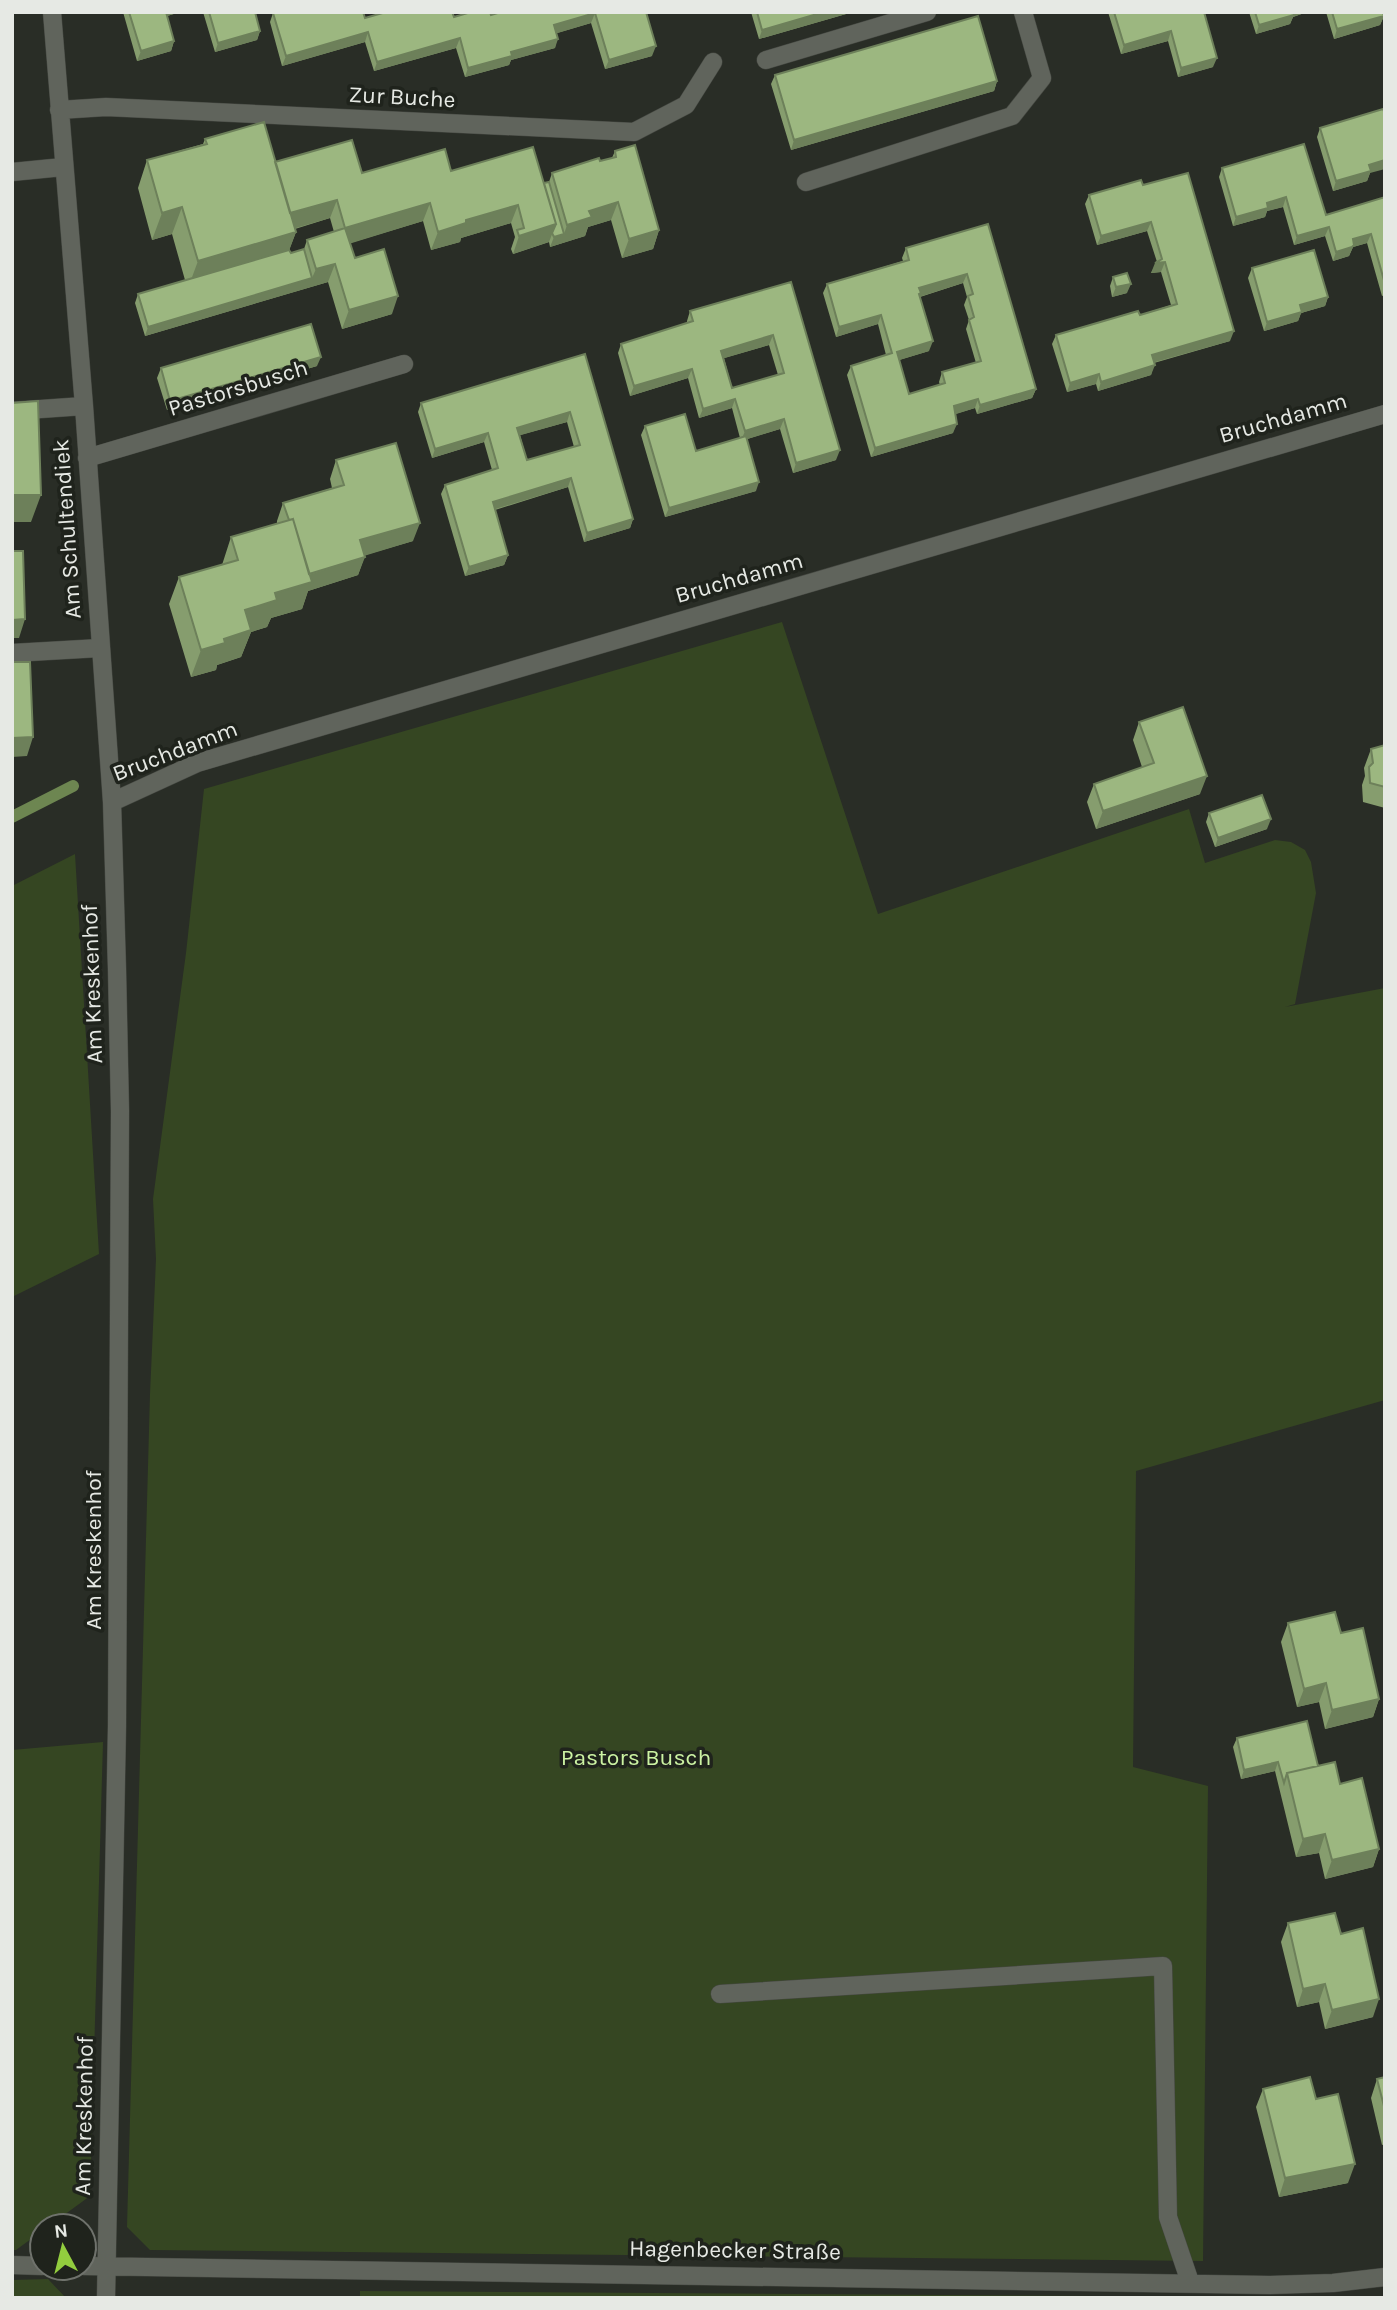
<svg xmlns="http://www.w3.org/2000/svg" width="1397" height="2310" font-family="Karla,sans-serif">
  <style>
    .green { fill: #354622 }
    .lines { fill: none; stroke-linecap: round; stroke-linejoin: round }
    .stream { stroke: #6d8651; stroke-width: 12 }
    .minor-casing { stroke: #454842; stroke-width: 19 }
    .minor { stroke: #60645c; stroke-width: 18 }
    .wall { fill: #869d6e; fill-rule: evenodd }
    .shaded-wall { fill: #6d805a }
    .building { fill: #9cb780; stroke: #6d805a; stroke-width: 2; fill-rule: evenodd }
    .labels { text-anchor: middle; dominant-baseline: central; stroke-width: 7; stroke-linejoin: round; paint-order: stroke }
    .street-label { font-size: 23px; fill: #e6e9e4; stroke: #1f231c }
    .park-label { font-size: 23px; fill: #ccf3a3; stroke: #1f231c }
  </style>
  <rect width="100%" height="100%" fill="#292d26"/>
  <!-- green -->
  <path class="green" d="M782,622L878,914L1189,809L1205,863L1275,840L1291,842L1305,850L1311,862L1316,893L1295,1004L1285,1007L1385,988V1400L1136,1471L1133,1767L1208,1786L1203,2261L150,2250L127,2227L150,1394L156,1259L153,1199L186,953L204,789Z
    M75,854L99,1254L12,1297V886Z
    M103,1742L90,2196L49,2226H42V2231L16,2250H12V1750Z
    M48,2279L66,2298H12V2280Z
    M360,2291L1256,2297L1257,2298H360Z"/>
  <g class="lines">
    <!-- stream -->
    <path class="stream" d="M12,817L73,786"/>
    <!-- minor casing -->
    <g class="minor-casing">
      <path id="minor" d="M52,12L84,406L112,802L117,969L120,1111L117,1726L106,2298
        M766,60L927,12
        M59,110L106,107L634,132L686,105L713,62
        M12,172L63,167
        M806,182L1012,116L1042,78L1023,12
        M12,411L84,406
        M87,458L404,364
        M12,653L100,648
        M112,802L197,763L1385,414
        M720,1994L1163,1966L1168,2217L1190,2282
        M12,2265L42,2266
        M84,2266L1269,2285L1333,2283L1385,2277"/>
    </g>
    <!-- minor -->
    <use href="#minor" class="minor"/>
  </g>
  <!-- wall -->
  <path class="wall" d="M123,12H180L167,16L174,41L171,51L137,61Z
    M203,12H255L260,31L257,40L215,52Z
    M646,12L652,56L605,69L591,23L557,33L555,48L511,60L509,65L465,77L456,48L374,71L365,42L282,66L270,22L273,13L365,18Z
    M751,12H853L759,39Z
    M1108,12H1204L1213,67L1178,77L1168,41L1121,54Z
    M1249,12H1307L1293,17L1290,24L1256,34Z
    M1326,12H1383L1384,16L1380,25L1334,39Z
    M775,75L997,81L994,91L791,150L771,84Z
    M1320,128L1370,173L1367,181L1333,191L1317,137Z
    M205,139L275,162L362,173L451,171L544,183L549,182L552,173L612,158L615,151L659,230L653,249L622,258L611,220L588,227L585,236L550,247L549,242L513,254L511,249L515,237L511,223L461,238L460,242L431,250L423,221L350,243L355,258L392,314L342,329L328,282L145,336L135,303L138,294L185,280L172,234L152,240L138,188L147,160L203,144ZM330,218L334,232L307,240L304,249L291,253L289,250L296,232L295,229Z
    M1222,168L1326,215L1385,197V295L1382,296L1367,243L1353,247L1349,256L1333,261L1325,236L1294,245L1283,207L1267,211L1265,217L1233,226L1219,177Z
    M1143,185L1230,341L1154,363L1151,375L1098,391L1096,384L1067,392L1052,344L1056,335L1140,315L1171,305L1161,272L1151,273L1157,262L1147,231L1097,245L1085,204L1089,195Z
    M988,224L1036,389L1032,398L977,414L975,408L955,414L953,433L871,457L847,375L851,366L886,355L878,324L836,337L823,293L827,284L903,261L902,258L906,248ZM963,283L967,297L964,305L969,320L966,329L976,363L942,372L939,382L940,385L909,394L899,360L929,351L920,297Z
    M1252,268L1328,297L1325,306L1301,313L1298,321L1264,331L1248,278Z
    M1113,277L1127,293L1112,297L1110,286Z
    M791,282L836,460L793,473L780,429L747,439L756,491L665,517L641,435L645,426L696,451L740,438L732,408L699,418L688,378L630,396L618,353L621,344L687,323V321L690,311ZM769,345L778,375L732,388L724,358Z
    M585,354L633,519L630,528L584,542L568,487L495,510L508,555L504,565L465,576L441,494L445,485L492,470L484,442L432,458L418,412L421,403ZM567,422L574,447L527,460L520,435Z
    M317,366L167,410L157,378L161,368Z
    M336,460L413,541L365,555L358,575L308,591L302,609L271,618L267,627L251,632L241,657L217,665L216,670L191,677L169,604L179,577L222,565L231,537L277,524V521L283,503L332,488L330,479Z
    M1139,722L1200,794L1096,829L1087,802L1094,784L1142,767L1133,740Z
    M1385,745V808L1363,802L1362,785L1365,776L1364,768L1371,749Z
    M1209,813L1267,829L1215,847L1206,822Z
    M1288,1623L1341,1633L1379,1699L1373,1717L1325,1729L1319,1702L1297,1707L1281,1642Z
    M1237,1738L1318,1766L1340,1784L1379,1849L1373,1867L1325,1879L1319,1853L1296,1857L1275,1771L1241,1779L1233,1747Z
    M1288,1923L1341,1934L1373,2017L1325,2029L1319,2002L1297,2007L1281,1942Z
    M1385,2077V2144L1382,2145L1371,2098L1377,2079Z
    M1263,2089L1316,2099L1348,2183L1279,2197L1256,2107Z"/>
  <!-- shaded-wall -->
  <path class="shaded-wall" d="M163,12H180L161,18Z
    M824,12H853L759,39L762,30Z
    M1291,12H1307L1293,17L1290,24L1256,34L1259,25Z
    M595,13L591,23L551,35L554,25Z
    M1384,16L1380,25L1334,39L1337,29Z
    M260,31L257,40L215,52L218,43Z
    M1171,31L1168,41L1121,54L1124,45Z
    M368,32L365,42L282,66L286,56Z
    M460,38L456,48L374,71L377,62Z
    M558,39L555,48L511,60L509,65L465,77L468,68L511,52Z
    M174,41L171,51L137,61L141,51Z
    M656,46L652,56L605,69L609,60Z
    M1217,58L1213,67L1178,77L1181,68Z
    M997,81L994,91L791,150L794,140Z
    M1385,160V169L1370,173L1367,181L1333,191L1336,181L1369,165Z
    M1286,197L1283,207L1267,211L1265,217L1233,226L1236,217L1267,203Z
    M337,200L330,218L279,233L286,214Z
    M618,202L611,220L588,227L585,236L550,247L554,237L564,234L567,225L589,211Z
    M430,203L423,221L339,247L345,228Z
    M518,205L511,223L461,238L460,242L431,250L438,232L466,220Z
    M182,207L172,234L152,240L162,213Z
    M1151,222L1147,231L1097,245L1101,236Z
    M556,224L549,242L513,254L519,236Z
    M1329,227L1325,236L1294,245L1297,236Z
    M659,230L653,249L622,258L629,239Z
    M296,232L286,259L188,288L198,261Z
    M1371,234L1367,243L1353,247L1349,256L1333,261L1336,252L1353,239Z
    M1165,262L1161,272L1151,273L1155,263Z
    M335,264L328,282L145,336L148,327L312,278L316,269Z
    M967,274L963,283L919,297V288Z
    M1131,284L1127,293L1112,297L1116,287Z
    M398,296L392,314L342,329L349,310Z
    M1328,297L1325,306L1301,313L1298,321L1264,331L1267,322L1300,305Z
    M881,315L878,324L836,337L839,327Z
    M1234,331L1230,341L1148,364L1152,355Z
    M773,335L769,345L718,360L721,351Z
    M933,341L929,351L893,362L897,352Z
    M321,357L317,366L167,410L170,401Z
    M1155,365L1151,375L1098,391L1101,382Z
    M692,369L688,378L630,396L634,386Z
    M1099,374L1096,384L1067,392L1070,383Z
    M1036,389L1032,398L977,414L980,405Z
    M735,399L732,408L699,418L703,409Z
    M978,399L975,408L950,416L954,406Z
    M570,412L567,422L514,437L517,428Z
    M784,419L780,429L741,441L745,431Z
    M957,424L953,433L871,457L875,448Z
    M488,433L484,442L432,458L435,449Z
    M840,450L836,460L793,473L796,463Z
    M571,478L568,487L489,511L493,502Z
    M759,482L756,491L665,517L669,508Z
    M12,495H41L31,522H12Z
    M633,519L630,528L584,542L587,533Z
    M420,523L413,541L354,559L360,540Z
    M508,555L504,565L465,576L469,567Z
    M365,557L358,575L308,591L302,609L271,618L267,627L251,632L241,657L217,665L216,670L191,677L201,650L224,639L245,610L305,576Z
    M25,619L19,638H12V620Z
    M33,737L27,756L12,757V738Z
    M1207,776L1200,794L1096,829L1103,811Z
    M1271,819L1267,829L1215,847L1218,838Z
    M1326,1683L1319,1702L1297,1707L1304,1689Z
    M1379,1699L1373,1717L1325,1729L1332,1710Z
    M1278,1762L1275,1771L1241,1779L1244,1770Z
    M1325,1834L1319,1853L1296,1857L1303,1839Z
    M1379,1849L1373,1867L1325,1879L1332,1860Z
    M1325,1984L1319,2002L1297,2007L1303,1989Z
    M1379,1999L1373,2017L1325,2029L1332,2010Z
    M1355,2164L1348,2183L1279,2197L1285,2178Z"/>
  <!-- building -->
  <path class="building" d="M129,12H166L174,41L141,51Z
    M209,12H255L260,31L218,43Z
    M276,12H363L365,18L386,12H452L454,17L471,12H490L491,15L501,12H646L656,46L609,60L595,13L554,25L558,39L511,52L512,56L468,68L460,38L377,62L368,32L286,56L273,13Z
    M757,12H824L762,30Z
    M1114,12H1204L1217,58L1181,68L1171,31L1124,45Z
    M1255,12H1293L1294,15L1259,25Z
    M1332,12H1383L1384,16L1337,29Z
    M978,16L997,81L794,140L775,75Z
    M1383,109L1385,114V160L1369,165L1371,171L1336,181L1320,128Z
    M264,122L296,232L198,261L182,207L162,213L147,160L207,144L205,139Z
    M352,140L362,173L445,149L451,171L533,147L556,224L519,236L517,230L524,228L518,205L466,220V223L438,232L430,203L345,228L337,200L290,213L275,162Z
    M1304,144L1326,215L1385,197V284L1371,234L1353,239L1354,245L1352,247L1336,252L1329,227L1297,236L1286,197L1267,203L1268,208L1236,217L1222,168Z
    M635,145L659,230L629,239L618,202L589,211L592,217L567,225L552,173L599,158L600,161L616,157L615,151Z
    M1188,173L1234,331L1152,355L1155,365L1101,382L1099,374L1070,383L1056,335L1138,311L1140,315L1177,304L1165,262L1155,263L1162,259L1151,222L1101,236L1089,195L1141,180L1143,185Z
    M549,182L564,234L554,237L552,233L556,224L544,183Z
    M988,224L1036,389L980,405L978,399L954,406L957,424L875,448L851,366L892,353L881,315L839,327L827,284L909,260L906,248ZM967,274L973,294L968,296L974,317L969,320L981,361L942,372L945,383L909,394L897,352L933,341L919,294L921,293L919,288Z
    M345,228L355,258L384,249L398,296L349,310L335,264L316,269L307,240Z
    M304,249L312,278L148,327L138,294L289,250L291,253Z
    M1314,250L1328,297L1300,305L1302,312L1267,322L1252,268Z
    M1127,273L1131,284L1116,287L1113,277Z
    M791,282L840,450L796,463L784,419L745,431L735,399L703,409L692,369L634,386L621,344L693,321L690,311ZM773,335L784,373L732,388L721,351Z
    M311,324L321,357L170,401L161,368Z
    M585,354L633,519L587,533L571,478L493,502L508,555L469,567L445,485L498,468L488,433L435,449L421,403ZM570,412L580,445L527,460L517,428Z
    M38,401L41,495H12V403Z
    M685,414L696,451L746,436L759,482L669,508L645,426Z
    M396,443L420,523L360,540L365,557L309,574L293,519L289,520L283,503L344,485L336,460Z
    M293,519L312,582L275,593L277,600L245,610L251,630L224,639L225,643L201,650L179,577L238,560L231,537Z
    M12,551H23L25,619L12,620Z
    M12,662H30L33,737L12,738Z
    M1183,707L1207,776L1103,811L1094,784L1154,763L1139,722Z
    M1385,745V787L1370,783L1369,767L1373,763L1371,749Z
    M1262,795L1271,819L1218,838L1209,813Z
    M1335,1612L1341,1633L1363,1628L1379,1699L1332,1710L1326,1683L1304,1689L1288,1623Z
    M1307,1721L1318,1766L1287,1773L1284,1783L1278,1762L1244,1770L1237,1738Z
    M1335,1762L1340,1784L1362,1778L1379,1849L1332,1860L1325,1834L1303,1839L1287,1773Z
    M1335,1913L1341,1934L1363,1928L1379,1999L1332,2010L1325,1984L1303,1989L1288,1923Z
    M1310,2077L1316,2099L1338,2094L1355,2164L1285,2178L1263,2089Z
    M1385,2077V2110L1377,2079Z"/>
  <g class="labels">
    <!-- street labels -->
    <g class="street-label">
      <text transform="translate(402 97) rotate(3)">Zur Buche</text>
      <text transform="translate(238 388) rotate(-17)">Pastorsbusch</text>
      <text transform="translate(1283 418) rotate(-16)">Bruchdamm</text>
      <text transform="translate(67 529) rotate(-94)">Am Schultendiek</text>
      <text transform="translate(739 578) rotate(-16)">Bruchdamm</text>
      <text transform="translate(175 751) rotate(-21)">Bruchdamm</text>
      <text transform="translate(92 984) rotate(-92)">Am Kreskenhof</text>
      <text transform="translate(93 1550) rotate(-90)">Am Kreskenhof</text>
      <text transform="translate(84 2116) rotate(-89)">Am Kreskenhof</text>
      <text transform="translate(735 2250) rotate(1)">Hagenbecker Straße</text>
    </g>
    <!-- park labels -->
    <g class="park-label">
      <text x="636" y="1757">Pastors Busch</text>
    </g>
  </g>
  <!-- border -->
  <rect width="1397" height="2310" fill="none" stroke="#e6e9e4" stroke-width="28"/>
  <!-- north arrow -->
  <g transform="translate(63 2247) rotate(353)"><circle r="33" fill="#1f231c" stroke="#6f726c" stroke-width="2"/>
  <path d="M0-5L12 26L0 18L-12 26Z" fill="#92cd3e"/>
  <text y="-10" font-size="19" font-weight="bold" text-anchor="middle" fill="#e6e9e4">N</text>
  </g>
</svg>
